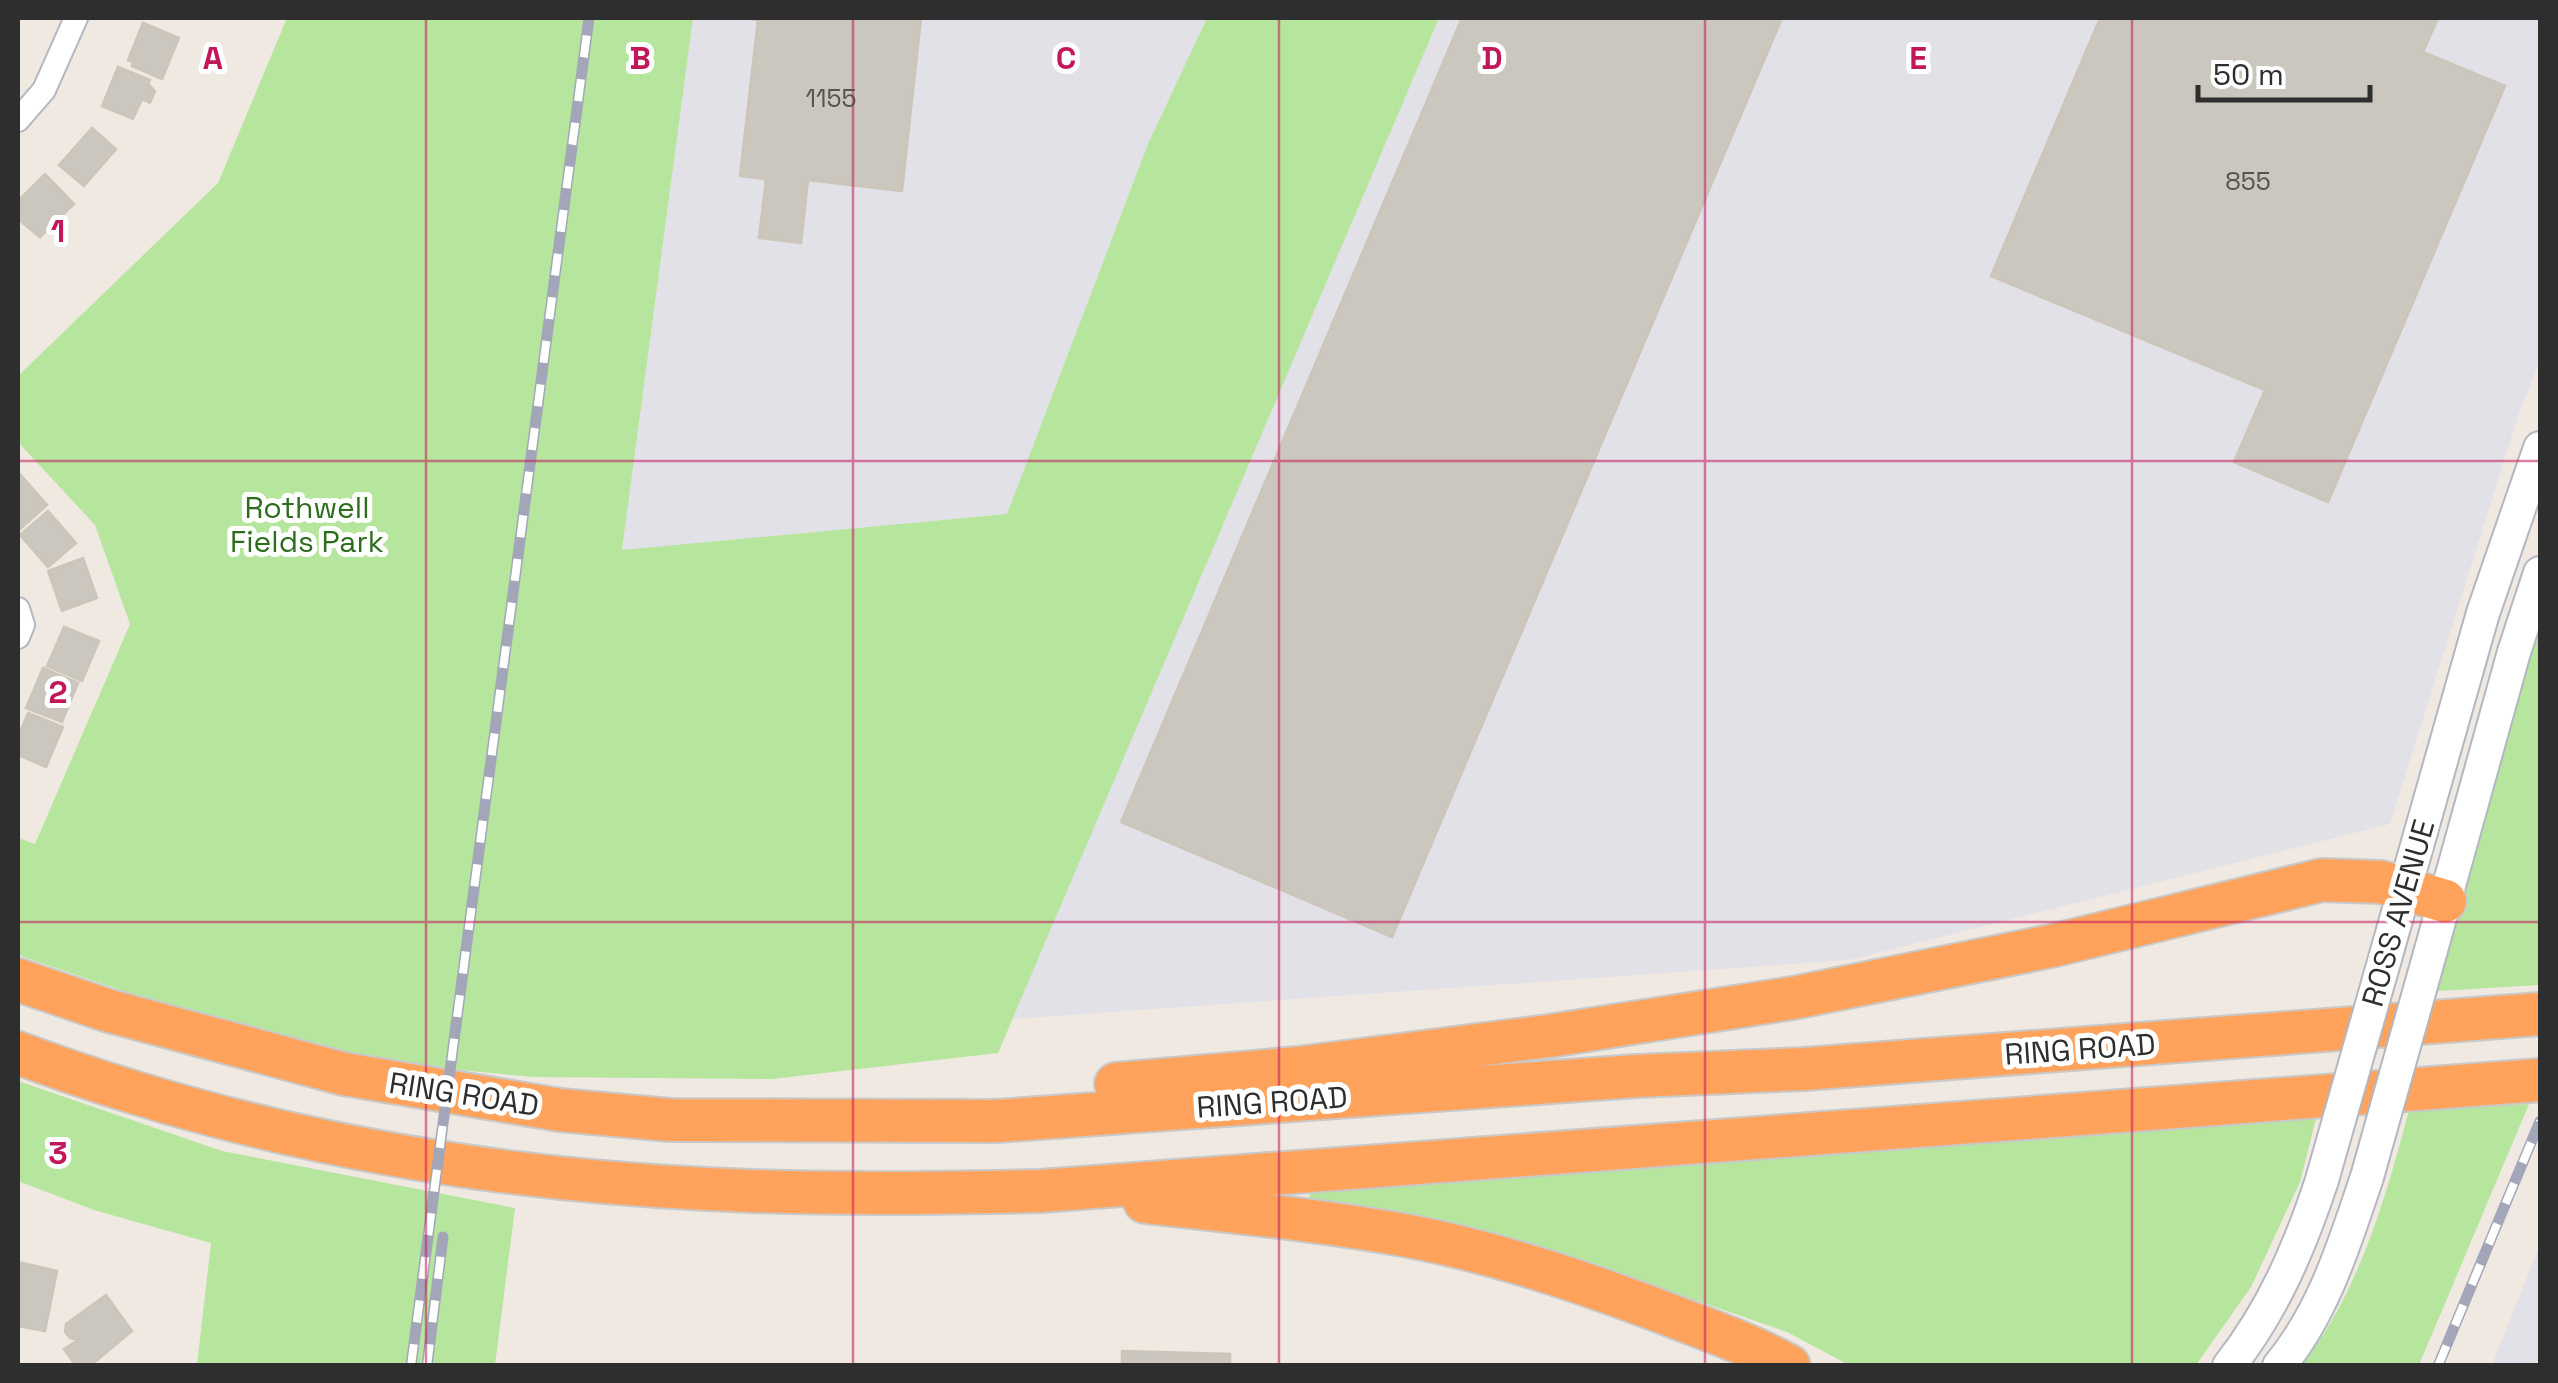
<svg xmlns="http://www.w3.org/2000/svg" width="2558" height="1383" font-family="'Space Grotesk',sans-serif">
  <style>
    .industrial { fill: #e3e1e8 }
    .green { fill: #b6e59e }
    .building { fill: #cbc7bf; stroke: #cbc5ba; stroke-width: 2.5 }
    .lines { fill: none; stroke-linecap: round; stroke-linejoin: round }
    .minor-casing { stroke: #b4b7c1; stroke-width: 26 }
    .secondary-casing { stroke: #b4b7c1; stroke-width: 36 }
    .motorway-casing { stroke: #c9c9c9; stroke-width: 46 }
    .minor { stroke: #fff; stroke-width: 22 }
    .secondary { stroke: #fff; stroke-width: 32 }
    .motorway { stroke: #ffa35c; stroke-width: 42 }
    .rail-casing { stroke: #a3a6b8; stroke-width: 11 }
    .rail { stroke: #fff; stroke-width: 8; stroke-dasharray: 22; stroke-linecap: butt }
    .secondary-bridge-casing { stroke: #b4b7c1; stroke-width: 36; stroke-linecap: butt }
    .secondary-bridge { stroke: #fff; stroke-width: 32 }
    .grid { fill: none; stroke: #c2185b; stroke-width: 2.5; stroke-opacity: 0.55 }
    .labels { text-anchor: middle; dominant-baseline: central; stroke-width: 10; stroke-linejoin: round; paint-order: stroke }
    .number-label { font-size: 25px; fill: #555452 }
    .park-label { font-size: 30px; fill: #2c6e1b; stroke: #fff }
    .street-label { font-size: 30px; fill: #2e2e2e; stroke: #fff }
    .grid-label { font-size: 32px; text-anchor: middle; font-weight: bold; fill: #c2185b; stroke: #fff; stroke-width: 10; stroke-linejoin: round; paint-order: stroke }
  </style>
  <rect width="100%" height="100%" fill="#efe9e1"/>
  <!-- industrial -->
  <path class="industrial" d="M693,18H1207L1148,144L1007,514L622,551Z
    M1439,18H2540V361L2519,413L2390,824L1849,960L1012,1019Z
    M2540,1245V1365H2492Z"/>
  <!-- green -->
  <path class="green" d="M287,18H693L622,550L1007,514L1148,144L1207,18H1439L998,1053L772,1079L533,1077L353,1060L161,1004L18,955V838L35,844L130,624L95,525L18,442V376L218,183Z
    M2540,625V985L2437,991L2526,667Z
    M18,1081L222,1151L515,1208L495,1365H197L211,1243L94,1210L18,1181Z
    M2529,1104L2419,1365L2300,1366C2357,1299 2387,1194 2409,1110Z
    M2318,1111L2300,1182L2251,1287L2196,1365H1849L1787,1332L1539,1246L1380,1208L1308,1204L1311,1186Z"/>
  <!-- building -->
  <path class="building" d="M743,18H921L902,191L808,180L801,243L759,238L766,179L740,176L758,20Z
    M1462,18H1782L1392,937L1121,822Z
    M2100,18H2438L2423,52L2505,86L2328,502L2234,462L2265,390L1991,276Z
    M143,23L179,38L162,79L132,66L133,62L128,60Z
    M118,67L150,80L148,84L155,91L150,103L142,99L133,119L102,106Z
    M92,128L116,149L84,186L59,165Z
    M45,174L74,204L40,237L19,220L18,201Z
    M19,473L47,505L19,530L18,528Z
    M48,511L76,543L48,567L20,535Z
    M83,558L97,598L62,611L48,571Z
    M64,627L99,641L82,681L47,666Z
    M43,668L78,683L62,722L26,708Z
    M28,713L63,727L46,767L18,755V737Z
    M18,1262L57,1271L45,1331L18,1326L22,1301L18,1302Z
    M106,1295L132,1331L90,1366H76L64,1349L78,1340L70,1338L65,1332L66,1324Z
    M1122,1351L1230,1354V1366H1122Z"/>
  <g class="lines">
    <!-- minor casing -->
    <g class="minor-casing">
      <path id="minor" d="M18,120L44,90L76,18
        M18,609L23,625L18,637"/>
    </g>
    <!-- secondary casing -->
    <g class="secondary-casing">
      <path id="secondary" d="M2388,948L2483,613L2540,448
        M2431,950L2514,652L2540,573
        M2229,1366C2273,1310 2300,1247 2322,1180
        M2279,1366C2324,1312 2345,1242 2367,1177"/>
    </g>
    <!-- motorway casing -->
    <g class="motorway-casing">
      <path id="motorway" d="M18,980L106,1010L344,1074L560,1110L670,1120L996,1121L1637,1076L1804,1069L2540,1014
        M18,1053C238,1135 472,1178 707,1189C818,1195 929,1193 1040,1191L2540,1080
        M1116,1084L1298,1068L1549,1036L1793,998L2051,946L2322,880L2381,882L2445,901
        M1145,1202C1233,1212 1322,1220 1409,1236C1498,1253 1586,1283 1670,1315C1711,1331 1751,1345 1789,1366"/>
    </g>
    <!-- minor -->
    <use href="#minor" class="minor"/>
    <!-- secondary -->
    <use href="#secondary" class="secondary"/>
    <!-- motorway -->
    <use href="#motorway" class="motorway"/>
    <!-- rail casing -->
    <g class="rail-casing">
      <path id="rail" d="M411,1366L589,18
        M427,1366L443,1237
        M2438,1366L2540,1121"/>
    </g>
    <!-- rail -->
    <use href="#rail" class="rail"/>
    <!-- secondary-bridge casing -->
    <g class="secondary-bridge-casing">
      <path id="secondary-bridge" d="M2367,1177L2431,950
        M2322,1180L2388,948"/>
    </g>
    <!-- secondary-bridge -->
    <use href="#secondary-bridge" class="secondary-bridge"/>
  </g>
  <!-- grid -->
  <path class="grid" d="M426,18V1366M853,18V1366M1279,18V1366M1705,18V1366M2132,18V1366M18,461H2540M18,922H2540"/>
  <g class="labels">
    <!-- number labels -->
    <g class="number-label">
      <text x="831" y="98">1155</text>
      <text x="2248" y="181">855</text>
    </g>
    <!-- park labels -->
    <g class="park-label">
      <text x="307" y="507">Rothwell<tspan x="307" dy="34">Fields Park</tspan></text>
    </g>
    <!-- street labels -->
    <g class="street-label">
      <text transform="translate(2398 913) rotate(-74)">ROSS AVENUE</text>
      <text transform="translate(2080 1049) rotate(-4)">RING ROAD</text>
      <text transform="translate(464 1094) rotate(9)">RING ROAD</text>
      <text transform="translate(1272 1102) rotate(-4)">RING ROAD</text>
    </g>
  </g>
  <g class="grid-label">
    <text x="213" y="69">A</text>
    <text x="640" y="69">B</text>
    <text x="1066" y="69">C</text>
    <text x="1492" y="69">D</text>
    <text x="1918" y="69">E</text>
    <text x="58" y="242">1</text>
    <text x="58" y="703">2</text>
    <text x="58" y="1164">3</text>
  </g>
  <!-- border -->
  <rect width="2558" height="1383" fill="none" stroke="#2e2e2e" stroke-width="40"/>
  <!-- scale -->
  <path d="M2198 85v15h172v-15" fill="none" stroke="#2e2e2e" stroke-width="5"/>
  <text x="2213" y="85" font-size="30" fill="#2e2e2e" stroke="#ffffff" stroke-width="8" paint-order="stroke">50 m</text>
</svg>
